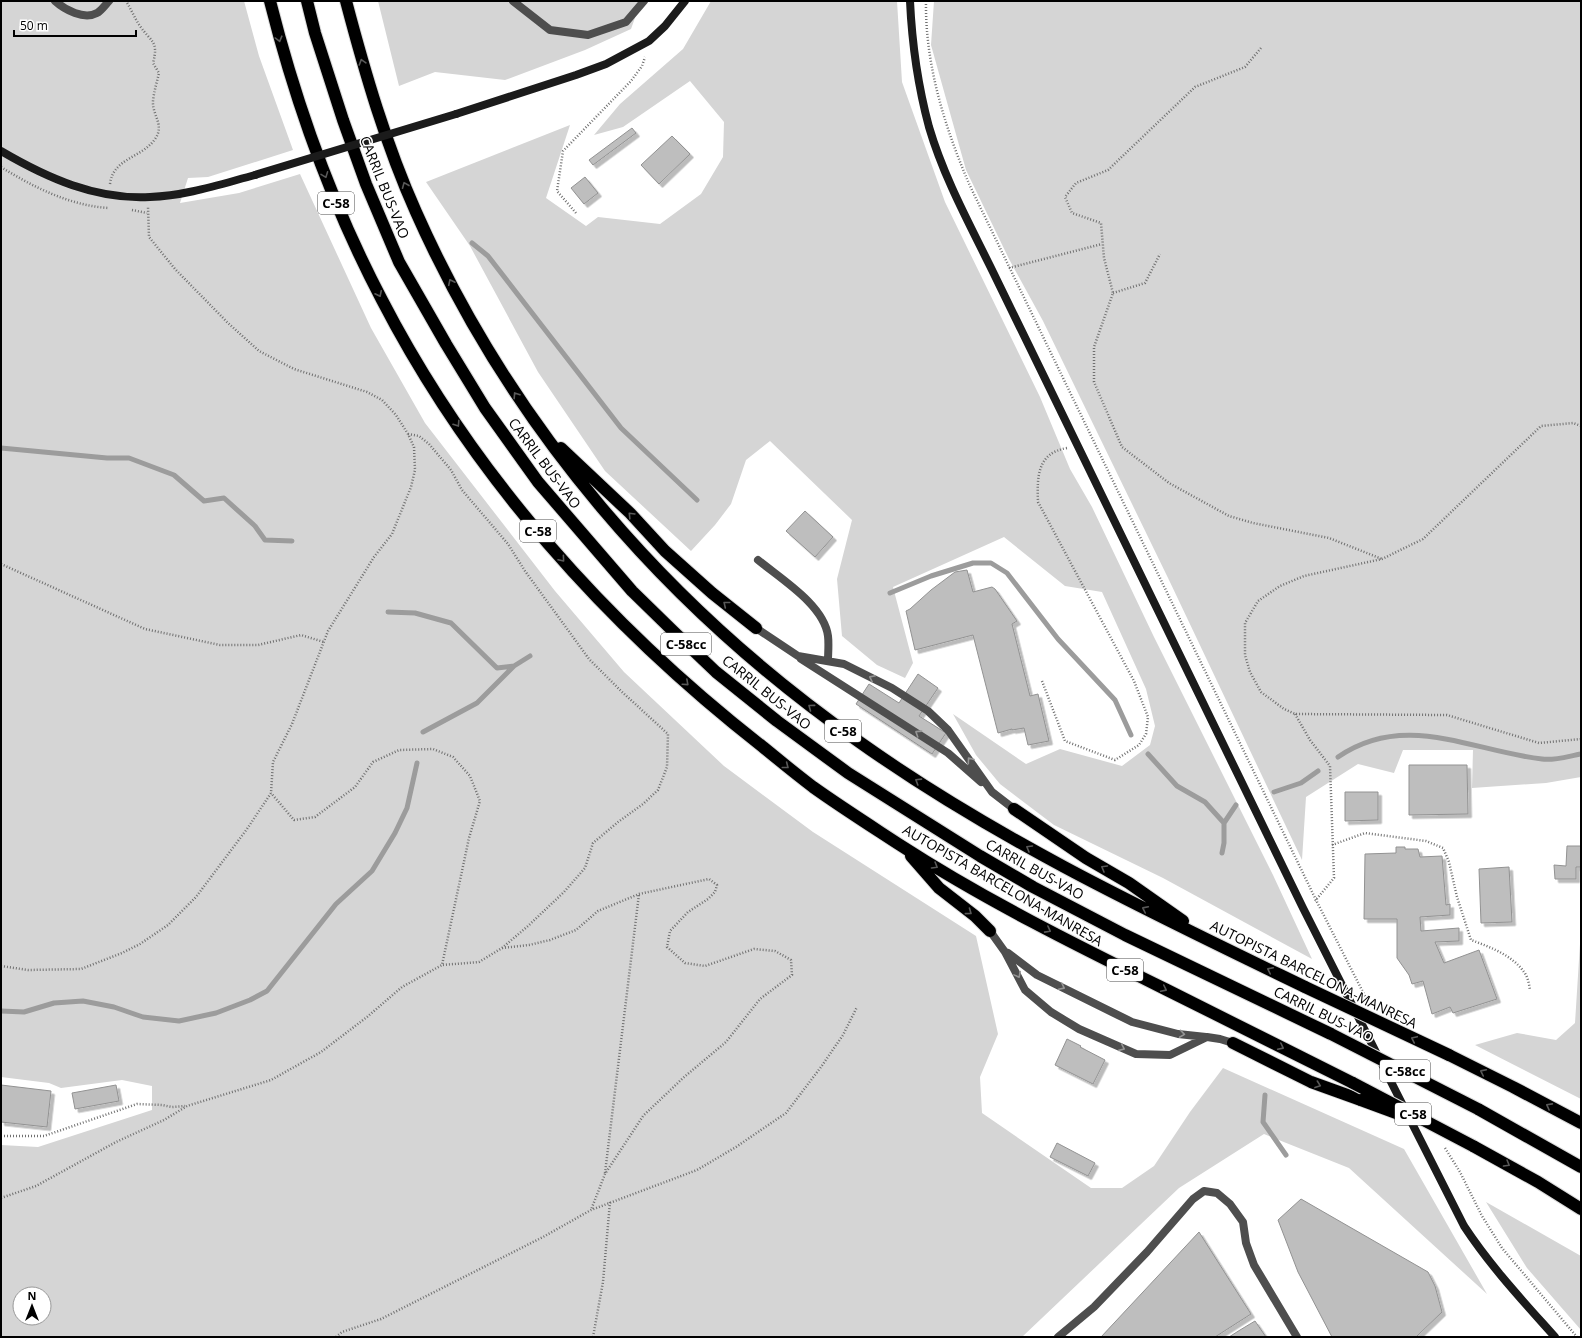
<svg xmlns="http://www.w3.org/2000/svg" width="1582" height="1338" font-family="'Open Sans',sans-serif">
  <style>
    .green { fill: #d5d5d5; fill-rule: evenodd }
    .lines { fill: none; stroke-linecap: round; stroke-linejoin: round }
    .stream { stroke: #9c9c9c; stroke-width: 5 }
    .building { fill: #bebebe; stroke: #929292; filter: url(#shadow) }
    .highway-casing { stroke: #dbdbdb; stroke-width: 14 }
    .path { stroke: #707070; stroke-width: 2.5; stroke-dasharray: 1 2; stroke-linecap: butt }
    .lane { stroke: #4e4e4e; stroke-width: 8 }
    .street { stroke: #4e4e4e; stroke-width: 8 }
    .secondary { stroke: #1b1b1b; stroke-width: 8 }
    .highway { stroke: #000; stroke-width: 12 }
    .highway-bridge-casing { stroke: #dbdbdb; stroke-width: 14; stroke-linecap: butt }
    .secondary-bridge { stroke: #1b1b1b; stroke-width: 8 }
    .highway-bridge { stroke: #000; stroke-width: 12 }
    .oneway { stroke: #595959 }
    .oneway2 { stroke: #959595 }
    .labels { text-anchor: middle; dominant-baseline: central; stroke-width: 3; stroke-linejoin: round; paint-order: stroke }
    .shield { fill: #fff; stroke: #4c4c4c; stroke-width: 1 }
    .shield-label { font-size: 13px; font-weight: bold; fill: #000 }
    .street-label { font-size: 14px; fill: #000; stroke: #fff }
  </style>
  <defs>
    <filter id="shadow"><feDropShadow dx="3.5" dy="3.5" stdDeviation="0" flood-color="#0004"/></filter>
  </defs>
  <rect width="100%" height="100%" fill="#fff"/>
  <!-- green -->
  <path class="green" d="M1,1H244L259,56L293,150L208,177L188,178L180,203L239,193L300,174L371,328L425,423L555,591L624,672L724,766L813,832L976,936L998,1034L980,1077L982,1113L1091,1188H1122L1154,1166L1190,1112L1223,1068L1404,1149L1487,1294L1349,1168L1264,1134L1179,1188L1022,1337H1V1145L38,1147L152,1110V1086L122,1080L61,1088L49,1083L1,1077ZM20,1294H44V1318H20Z
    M378,1H641L631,29L585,50L505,80L435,72L399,86Z
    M711,1H897L902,82L945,202L1040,397L1070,469L1092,507L1154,637L1273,875L1312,959L1163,878L1054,825L1000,784L976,755L953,714L1026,764L1060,749L1122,766L1150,745L1155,726L1146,689L1102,592L1065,586L1004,537L893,587L913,663L905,678L877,665L842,636L837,579L852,520L770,441L746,460L731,504L715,525L691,551L605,471L538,372L470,246L426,182L570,125L546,198L586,226L598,217L660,224L701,194L723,157L724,122L690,81L623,127L594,135L620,104L683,49Z
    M934,1H1581V777L1546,783L1472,788L1473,750H1403L1394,773L1358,764L1306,797L1302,860L1169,580L1043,321L1009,259L966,170L931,45Z
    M1581,928V1099L1475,1045L1517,1033L1556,1040L1575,1023Z
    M1486,1202L1581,1256V1330L1527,1268Z"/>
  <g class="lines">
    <!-- stream -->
    <path class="stream" d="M472,243L488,256L621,428L697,500
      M1,448L107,458H129L174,475L204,501L224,498L255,526L265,540L292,541
      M890,593L931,576L973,563H991L1007,573L1058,639L1115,700L1131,735
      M388,612L415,613L451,623L497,668L514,666
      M423,732L477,703L514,666L530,656
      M1148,754L1177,786L1205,802L1224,823
      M1338,757C1405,711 1471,751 1542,759C1554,761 1569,756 1581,754
      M1274,792L1301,783L1318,771
      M1222,853L1224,843V823L1236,805
      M1,1011L24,1012L54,1003L83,1001L114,1007L143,1017L179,1021L216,1013L250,1000L267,991L336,904L372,871L395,833L407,808L417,763
      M1265,1095L1263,1122L1286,1155"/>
  </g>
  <!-- building -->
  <path class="building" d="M632,128L636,133L593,165L589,160Z
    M672,136L690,154L659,184L641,165Z
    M585,177L598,193L584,204L571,188Z
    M805,511L833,537L815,557L786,531Z
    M967,570L973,592L992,587L995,589L1017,621L1012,624L1030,696L1038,694L1049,741L1028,745L1024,728L1012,730V729L998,733L973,635L915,650L906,611L910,609L931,590L955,572Z
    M918,674L938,688L919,716L946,733L932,754L856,704L869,684L899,703Z
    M1409,765H1467L1468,814L1409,815Z
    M1345,792H1378V820L1345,821Z
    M1567,846H1581V867H1576V879H1555L1554,865L1566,866Z
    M1396,847H1405V849H1418L1420,857L1442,856L1446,905L1450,904V915L1420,917L1421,931L1459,928V941L1435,942L1444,963L1479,950L1497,999L1453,1013L1450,1007L1432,1014L1423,981L1412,984L1409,975L1397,958V919H1364L1365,854L1396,853Z
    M1509,867L1512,922L1481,923L1479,869Z
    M1067,1039L1081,1046L1080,1047L1105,1060L1093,1084L1055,1065Z
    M1,1085L51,1091L47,1127L1,1122Z
    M116,1085L119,1101L75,1109L72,1093Z
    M1057,1143L1095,1163L1088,1176L1050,1157Z
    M1301,1199L1428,1272L1435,1286L1442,1312L1416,1337H1332L1298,1272L1278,1220Z
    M1199,1232L1251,1314L1215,1337H1101Z
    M1255,1321L1266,1337H1229L1240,1330Z"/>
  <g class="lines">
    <!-- highway casing -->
    <g class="highway-casing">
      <path id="highway" d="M270,1C296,104 332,205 382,300C473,476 608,626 763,747C780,761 796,774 813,787C841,807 871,826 900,845C985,900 1076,945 1167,990C1229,1021 1291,1052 1353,1083
        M307,1L315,33L343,120L366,184L399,262L446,344L485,408L538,482L632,591L673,631L716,672L777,721L848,773L980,856L1033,887L1125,935L1331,1034
        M346,1C365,73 386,145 416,212C512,428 666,606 858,741C997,840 1152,913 1305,987
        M561,448L630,513L665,551L712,593L756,628
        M1014,809L1086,858L1129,883L1183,921
        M911,856L939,888L975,916L990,931
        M1233,1043L1311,1082L1361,1100
        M1449,1055L1513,1087L1581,1123
        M1478,1109L1581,1167
        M1473,1146L1538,1182L1581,1209"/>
    </g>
    <!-- path -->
    <path class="path" d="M926,1C925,65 945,128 970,186L1316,900L1368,1002
      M1261,48L1245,67L1195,87L1108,170L1076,183L1065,197L1072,213L1101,223L1104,258L1113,293L1094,347V382L1122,447L1169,483L1229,516L1253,523L1329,538L1382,559
      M1,167C33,187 71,206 109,208
      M110,184C113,158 142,158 155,139C165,125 152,115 153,101C154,91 157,82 159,73L153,63C159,41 151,42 140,26C135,19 131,9 126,1
      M132,210L147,213
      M576,213L557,191L563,151L631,81L642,66L645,57
      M1009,268L1102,244
      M1113,293L1145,283L1160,254
      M1581,426L1573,423L1541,426L1423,539L1382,559L1304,576L1280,586L1258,601L1245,623V655L1250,672L1261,692L1284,709L1295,714L1447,715L1539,743L1581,739
      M408,434L419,436L429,444L451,470L462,490L508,544L525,571L589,659L621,691L668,734L667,767L658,790L643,804L618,822L593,843L585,868L564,892L528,926L502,948L479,962L442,965
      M1,564L145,629L220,645H258L301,635L324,642
      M1042,681L1065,741L1115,760L1139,745L1146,734L1148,717L1134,681L1038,502C1037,477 1037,453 1067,448
      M1295,714L1310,740L1330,766L1334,878L1315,901
      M1332,845L1365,833L1426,841L1443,848L1449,862L1457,897L1471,940C1490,947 1512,955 1524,972C1528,977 1529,984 1530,990
      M502,948L529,945L550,940L576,930L598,911L639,894L709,879L717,885L715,892L708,899L688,912L670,931L667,947L685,963L705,966L754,949L775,951L791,960L792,975L760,999L726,1042L683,1078L643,1116L605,1174L591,1210
      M1,966L28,970L81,969L122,953L140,944L168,925L196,897L247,829L271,793L273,762L292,724L328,631L374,557L392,534L411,487L415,470L414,447L408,434L396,415L382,400L367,392L294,369L259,351L227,322L175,269L149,237L148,207
      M1,1136H44L137,1104L162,1105L172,1107L185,1106
      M1445,1148L1460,1172L1482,1216L1502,1248L1577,1337
      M605,1173L639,894
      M1,1198L36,1186L116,1142L164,1120L187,1106L271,1080L321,1052L367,1017L402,987L442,965L469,838L480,801L470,776L453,757L433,749L399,750L373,762L355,787L315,817L294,820L271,793
      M336,1337L342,1332L381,1319L543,1237L591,1210L697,1170L736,1147L786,1113L821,1067L843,1035L857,1007
      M593,1337L603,1282L610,1202"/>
    <!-- lane -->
    <path class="lane" d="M758,560C781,579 824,605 828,636C829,644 828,653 828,661
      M756,628L798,656L844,664L892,688L928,711L948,730L992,792L1014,809
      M801,659L948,753L981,782
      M990,931L1005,952L1025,990L1051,1012L1079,1029L1136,1054L1170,1055L1207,1037L1220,1039L1233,1043
      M1008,953L1037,975L1132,1022L1178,1034L1206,1037"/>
    <!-- street -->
    <path class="street" d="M55,1C65,10 84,20 97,13C101,11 106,4 109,1
      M513,1L550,30L588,35L626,22L644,1
      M1058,1337L1094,1307L1147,1252L1193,1199L1204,1191L1217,1193L1230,1204L1243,1222L1246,1243L1254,1265L1297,1337"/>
    <!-- secondary -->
    <path class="secondary" d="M910,1C912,44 918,86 929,127C944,178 970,225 993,272L1303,908L1464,1226C1491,1267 1523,1301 1555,1337
      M456,114L576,75L606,64L649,41L665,26L685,1
      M1,151C47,178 96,200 150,197C185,196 221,184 255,175"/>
    <!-- highway -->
    <use href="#highway" class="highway"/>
    <!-- highway-bridge casing -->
    <g class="highway-bridge-casing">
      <path id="highway-bridge" d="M1305,987L1449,1055
        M1331,1034L1478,1109
        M1353,1083L1473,1146
        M1361,1100L1399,1114"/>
    </g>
    <!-- secondary-bridge -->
    <path class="secondary-bridge" d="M255,175L456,114"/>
    <!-- highway-bridge -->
    <use href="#highway-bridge" class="highway-bridge"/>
  </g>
  <!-- one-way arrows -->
  <defs><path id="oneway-chevron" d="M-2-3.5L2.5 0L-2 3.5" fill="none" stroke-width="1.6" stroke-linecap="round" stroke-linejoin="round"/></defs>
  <g class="oneway">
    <use href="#oneway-chevron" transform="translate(279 39) rotate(75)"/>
    <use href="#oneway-chevron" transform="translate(362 62) rotate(-107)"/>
    <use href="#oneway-chevron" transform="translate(325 175) rotate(69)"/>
    <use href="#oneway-chevron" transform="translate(405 185) rotate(-112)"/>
    <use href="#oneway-chevron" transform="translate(451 282) rotate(-116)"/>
    <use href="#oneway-chevron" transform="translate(379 294) rotate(64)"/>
    <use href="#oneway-chevron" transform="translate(516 395) rotate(-123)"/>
    <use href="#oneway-chevron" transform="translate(457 424) rotate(57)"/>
    <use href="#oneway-chevron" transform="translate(631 515) rotate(-134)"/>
    <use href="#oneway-chevron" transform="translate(562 559) rotate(50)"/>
    <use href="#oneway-chevron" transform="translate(726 604) rotate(-141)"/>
    <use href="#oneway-chevron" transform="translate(686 683) rotate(42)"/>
    <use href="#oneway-chevron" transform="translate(811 707) rotate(-143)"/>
    <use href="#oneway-chevron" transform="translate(786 766) rotate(38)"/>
    <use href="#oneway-chevron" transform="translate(918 781) rotate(-148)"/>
    <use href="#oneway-chevron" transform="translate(1029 848) rotate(-150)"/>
    <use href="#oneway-chevron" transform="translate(935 866) rotate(31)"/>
    <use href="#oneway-chevron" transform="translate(1104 868) rotate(-150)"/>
    <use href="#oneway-chevron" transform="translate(1145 909) rotate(-154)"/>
    <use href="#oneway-chevron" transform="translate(969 912) rotate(36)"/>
    <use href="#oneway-chevron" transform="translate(1048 930) rotate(28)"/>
    <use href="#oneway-chevron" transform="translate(1270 970) rotate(-154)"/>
    <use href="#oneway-chevron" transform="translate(1164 989) rotate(26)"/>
    <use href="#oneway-chevron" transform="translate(1414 1039) rotate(-155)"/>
    <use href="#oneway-chevron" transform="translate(1281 1047) rotate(27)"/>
    <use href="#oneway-chevron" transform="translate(1483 1072) rotate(-154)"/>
    <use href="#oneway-chevron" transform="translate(1318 1085) rotate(20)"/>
    <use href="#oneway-chevron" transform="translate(1549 1106) rotate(-152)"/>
    <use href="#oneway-chevron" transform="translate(1507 1164) rotate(30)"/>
  </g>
  <g class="oneway2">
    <use href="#oneway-chevron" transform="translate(872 678) rotate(-154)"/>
    <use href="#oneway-chevron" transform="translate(918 733) rotate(-147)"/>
    <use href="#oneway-chevron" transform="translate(970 760) rotate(-126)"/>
    <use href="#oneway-chevron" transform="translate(1018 975) rotate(62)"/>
    <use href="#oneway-chevron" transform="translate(1062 987) rotate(27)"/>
    <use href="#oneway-chevron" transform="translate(1182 1034) rotate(8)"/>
    <use href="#oneway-chevron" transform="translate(1122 1048) rotate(24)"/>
  </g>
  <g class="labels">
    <!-- shield labels -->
    <g class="shield">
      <rect x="318" y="192" width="36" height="22" rx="3"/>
      <rect x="520" y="520" width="36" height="22" rx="3"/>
      <rect x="661" y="633" width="50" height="22" rx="3"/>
      <rect x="825" y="720" width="36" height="22" rx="3"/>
      <rect x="1107" y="959" width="36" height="22" rx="3"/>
      <rect x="1380" y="1060" width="50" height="22" rx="3"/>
      <rect x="1395" y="1103" width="36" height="22" rx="3"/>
    </g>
    <g class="shield-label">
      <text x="336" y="203">C-58</text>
      <text x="538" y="531">C-58</text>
      <text x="686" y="644">C-58cc</text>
      <text x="843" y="731">C-58</text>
      <text x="1125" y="970">C-58</text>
      <text x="1405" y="1071">C-58cc</text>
      <text x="1413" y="1114">C-58</text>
    </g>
    <!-- street labels -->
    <g class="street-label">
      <text transform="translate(385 187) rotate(68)">CARRIL BUS-VAO</text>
      <text transform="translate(545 463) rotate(53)">CARRIL BUS-VAO</text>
      <text transform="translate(767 692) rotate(39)">CARRIL BUS-VAO</text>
      <text transform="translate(1035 869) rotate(29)">CARRIL BUS-VAO</text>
      <text transform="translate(1003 885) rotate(30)">AUTOPISTA BARCELONA-MANRESA</text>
      <text transform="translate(1314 974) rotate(26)">AUTOPISTA BARCELONA-MANRESA</text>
      <text transform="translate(1324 1014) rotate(26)">CARRIL BUS-VAO</text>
    </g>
  </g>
  <!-- border -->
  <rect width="1582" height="1338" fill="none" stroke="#000000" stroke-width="4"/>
  <!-- north arrow -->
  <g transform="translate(32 1306)"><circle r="19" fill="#ffffff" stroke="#999999"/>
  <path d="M0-3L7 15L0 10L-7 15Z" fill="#000000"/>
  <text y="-6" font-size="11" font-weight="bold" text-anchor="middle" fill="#000000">N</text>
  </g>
  <!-- scale -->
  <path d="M14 30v6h122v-6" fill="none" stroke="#000000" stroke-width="2"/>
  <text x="20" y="30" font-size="12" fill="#000000" stroke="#ffffff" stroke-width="3" paint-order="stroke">50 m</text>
</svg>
